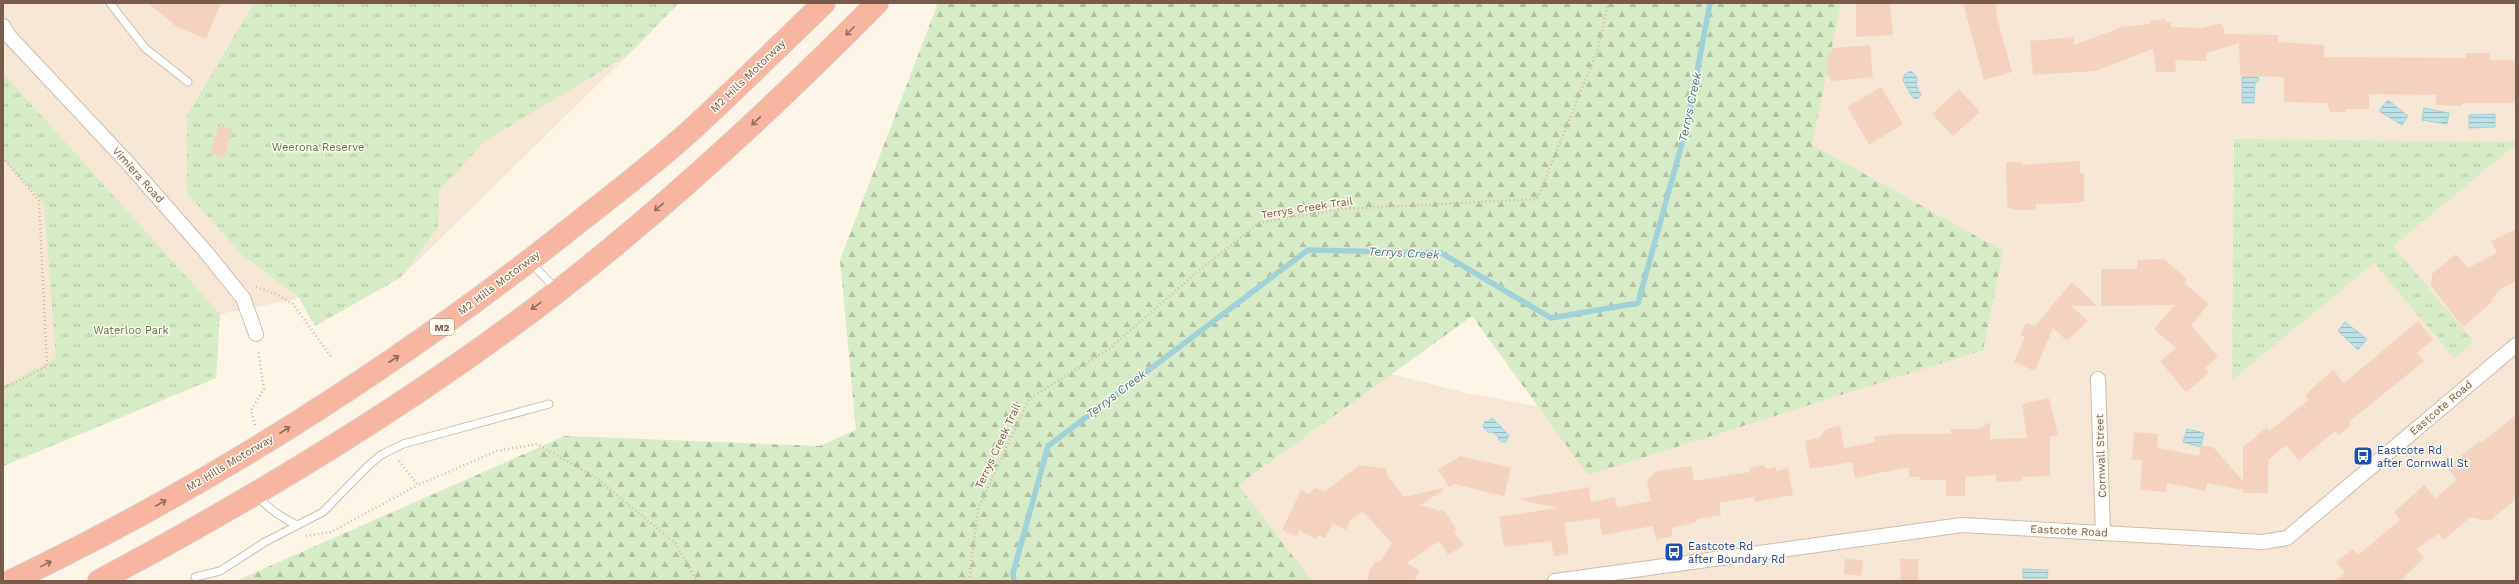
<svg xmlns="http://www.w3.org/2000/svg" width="2519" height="584" font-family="'Work Sans',sans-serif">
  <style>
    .residential { fill: #f5e6d6 }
    .grass { fill: url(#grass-tufts) }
    .forest { fill: url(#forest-firs) }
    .water { fill: url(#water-rules); stroke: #a2d2d9 }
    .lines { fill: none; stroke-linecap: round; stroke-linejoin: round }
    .stream { stroke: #a2d2d9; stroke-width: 5.5 }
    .building { fill: #f3d3bf }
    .service-casing { stroke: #cfbcad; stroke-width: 9 }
    .minor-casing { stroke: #cfbcad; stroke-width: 16 }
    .motorway-casing { stroke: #dcd4d0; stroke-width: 24 }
    .path { stroke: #d8b6a2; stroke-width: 2.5; stroke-dasharray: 1 3; stroke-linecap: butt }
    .service { stroke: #fff; stroke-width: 7 }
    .minor { stroke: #fff; stroke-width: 14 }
    .motorway { stroke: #f8b59f; stroke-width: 22 }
    .oneway { stroke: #926d5c }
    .labels { text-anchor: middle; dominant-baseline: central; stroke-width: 3; stroke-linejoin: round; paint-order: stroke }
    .shield { fill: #fff9ef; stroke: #a08a7c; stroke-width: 1 }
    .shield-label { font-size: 10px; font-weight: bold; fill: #785b4b }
    .street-label { font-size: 11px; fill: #785b4b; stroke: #fff9ef }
    .park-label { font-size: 11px; fill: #547e42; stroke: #fff9ef }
    .transit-label { font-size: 11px; fill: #164399; stroke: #fff9ef; text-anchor: start }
    .water-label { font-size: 12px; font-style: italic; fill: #417a84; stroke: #fff9ef }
  </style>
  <defs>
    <pattern id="grass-tufts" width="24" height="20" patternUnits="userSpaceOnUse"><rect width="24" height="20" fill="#d6ebc6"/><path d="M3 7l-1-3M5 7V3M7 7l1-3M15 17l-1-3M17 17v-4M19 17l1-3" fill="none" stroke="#b2c1a3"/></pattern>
    <pattern id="forest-firs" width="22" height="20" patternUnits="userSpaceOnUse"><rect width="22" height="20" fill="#d6ebc6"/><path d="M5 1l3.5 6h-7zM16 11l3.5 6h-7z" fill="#b2c1a3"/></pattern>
    <pattern id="water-rules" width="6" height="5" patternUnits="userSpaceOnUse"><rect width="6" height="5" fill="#bce2e7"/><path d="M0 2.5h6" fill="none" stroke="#9ebabd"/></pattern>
  </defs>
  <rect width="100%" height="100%" fill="#fdf5e8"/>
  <!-- residential -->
  <path class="residential" d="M3,3H679L628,55L400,278L220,314L216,378L3,466Z
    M1828,3H2516V581H1118L1368,368L1466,393L1639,425Z"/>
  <!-- grass -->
  <path class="grass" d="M254,3H679L628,55L485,141L439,190L438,227L400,278L315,326L299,298L241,254L187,193V116Z
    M3,73L220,314L216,378L3,466V386L56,358L44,204L3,159Z
    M2234,139L2516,142V144L2393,246L2474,342L2454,358L2374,263L2232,380Z"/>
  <!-- forest -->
  <path class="forest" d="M938,3H1841L1812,145L2003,251L1983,350L1588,475L1472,316L1238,485L1312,581H236L565,436L819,446L856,430L840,260Z"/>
  <!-- water -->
  <path class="water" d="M1911,71L1917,77L1916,85L1921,95L1917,99L1912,97L1903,80L1905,74Z
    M2242,77H2258L2259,80L2255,83L2254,103H2242Z
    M2388,100L2408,116L2402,125L2379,111Z
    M2424,108L2449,113L2447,124L2422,120Z
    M2495,114V127L2469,128V115Z
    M2345,322L2367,339L2358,350L2338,331Z
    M1492,418L1509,435L1506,442H1501L1495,433L1488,432L1483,427L1485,421L1487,422Z
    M2187,429L2204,433L2201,447L2183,442Z
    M2023,569L2048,570L2047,578H2023Z"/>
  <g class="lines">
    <!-- stream -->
    <path class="stream" d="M1014,581L1013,573L1048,446L1308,250L1441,253L1551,318L1638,303L1687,125L1710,3"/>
  </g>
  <!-- building -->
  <path class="building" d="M148,3H221L206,39L177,27Z
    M1856,3H1890L1893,35L1856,37Z
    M1963,3H1996L1997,18L2012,72L1984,80Z
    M2165,19L2166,22H2171V27L2202,28L2222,23L2225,34L2278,35V42L2324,45V57L2466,58V53H2490V60H2516V103H2462V106L2436,105V95L2369,94V109H2346V112H2330L2327,103L2284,102V77L2240,76L2239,43L2207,53L2206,61L2175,60L2176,72H2156L2153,49L2095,71L2033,75L2030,41L2074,37V45L2122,27L2150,24V21Z
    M1870,45L1873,77L1831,81L1825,71L1829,68L1826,63L1833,48Z
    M1881,87L1903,124L1869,145L1847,107Z
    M1959,89L1980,112L1953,136L1932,114Z
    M219,125L232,129L224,158L210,153Z
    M2080,161V173H2084V201H2079V203L2036,204V210H2014L2007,206L2006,162H2021V165Z
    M2516,229V281L2502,288L2491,299L2493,301L2463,327L2431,286L2432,274L2456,254L2468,268L2497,253L2491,241Z
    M2164,259L2187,279L2184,283L2209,304L2191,325L2218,357L2205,368L2209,373L2186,392L2160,361L2176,348L2154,329L2175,305L2101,306V269H2137V260Z
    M2072,282L2097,306H2071L2088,321L2067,341L2053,328L2035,371L2014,362L2025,337L2020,335L2026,323L2035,326Z
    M2418,321L2433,339L2417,353L2424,361L2349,422L2351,425L2339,435L2335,431L2299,461L2286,445L2268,460V493H2243V490L2207,483L2206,491L2167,483L2166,492L2140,490L2142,460H2132L2134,432L2158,434L2157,448L2169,450L2199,456L2201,445L2214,448L2243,481V447L2267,427L2269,431L2309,400L2305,395L2333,370L2344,383Z
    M2049,398L2058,435L2050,437V476L2022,477V481L1996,482V475L1965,477V496H1946V480H1919L1920,477H1909V467L1855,478L1852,462L1810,469L1805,441L1819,438L1826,429L1840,426L1844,448L1875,442L1874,437L1894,434H1951V429H1979L1990,422V439L2027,438L2022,404Z
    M2516,415V499L2490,521L2470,517L2444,540L2438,534L2416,549L2424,558L2400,581H2335L2345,573L2336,562L2353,549L2358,555L2400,520L2394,512L2424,485L2435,498L2457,480L2447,468L2479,441L2481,443Z
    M1460,456L1511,468L1504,496L1454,484L1449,487L1438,470Z
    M1359,465L1387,469V475L1404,497L1443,488L1444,490L1420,505L1445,512L1457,530L1454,532L1464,545L1448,555L1439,541L1407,563L1420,571L1414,581H1368L1369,571L1375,562L1381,560L1392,543L1363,512L1350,520L1346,530L1333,523L1325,538L1318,535L1316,539L1299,530L1296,536L1282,530L1301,490L1310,494L1314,487L1324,492Z
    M1765,465V469L1776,467V471L1788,468L1793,495L1755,502L1754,497L1719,503L1721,515L1697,519V522L1671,528L1673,536L1656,540L1653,526L1602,535L1599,518L1564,523L1569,554L1554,556L1551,541L1504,547L1499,517L1557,508L1518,499L1589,487L1591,502L1615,497L1617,507L1651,501L1647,480L1657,471L1691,466L1694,481L1750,472L1749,468Z
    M1845,559L1863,560L1861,576L1844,574Z
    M1900,559H1918V581H1901Z"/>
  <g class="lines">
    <!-- service casing -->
    <g class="service-casing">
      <path id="service" d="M110,3L145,48L188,82
        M530,262L556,289
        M256,494C268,509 281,517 297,525
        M195,577L220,571L265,542L323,512L368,466L381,455L403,444L549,404"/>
    </g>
    <!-- minor casing -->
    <g class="minor-casing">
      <path id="minor" d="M3,26L10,37L127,162L205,251L243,298L256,334
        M2098,379L2103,533
        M1555,581L1962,525L2263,542L2287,538L2516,345"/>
    </g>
    <!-- motorway casing -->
    <g class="motorway-casing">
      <path id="motorway" d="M11,581C205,488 387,372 556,240C601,204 647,170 689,132C735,90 779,46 824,3
        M99,581C258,496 415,402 558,291C671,203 776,105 877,3"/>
    </g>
    <!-- path -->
    <path class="path" d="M3,157L39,201L47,366L3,389
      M256,287L276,294L293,304L332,358
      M255,425L251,410L264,389L258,350
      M399,461L418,485L497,451L537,444L595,477L676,544L697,581
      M306,536L331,532L418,485
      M969,581L978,509L1029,399L1109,349L1196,273L1259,223L1342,209L1537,199L1598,49L1608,3"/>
    <!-- service -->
    <use href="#service" class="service"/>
    <!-- minor -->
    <use href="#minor" class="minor"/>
    <!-- motorway -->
    <use href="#motorway" class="motorway"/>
  </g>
  <!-- one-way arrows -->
  <defs><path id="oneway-shaft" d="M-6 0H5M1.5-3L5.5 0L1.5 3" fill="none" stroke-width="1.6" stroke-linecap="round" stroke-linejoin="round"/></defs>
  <g class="oneway">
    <use href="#oneway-shaft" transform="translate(850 31) rotate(135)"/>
    <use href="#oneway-shaft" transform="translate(756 121) rotate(136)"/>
    <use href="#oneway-shaft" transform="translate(659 207) rotate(141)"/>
    <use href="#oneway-shaft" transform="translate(536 306) rotate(144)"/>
    <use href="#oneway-shaft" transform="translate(394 359) rotate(-33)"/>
    <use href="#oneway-shaft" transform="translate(285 430) rotate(-33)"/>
    <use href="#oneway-shaft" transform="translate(161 503) rotate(-30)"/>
    <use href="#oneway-shaft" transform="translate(46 564) rotate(-26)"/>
  </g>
  <!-- icons -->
  <defs>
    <g id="bus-square" transform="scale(1)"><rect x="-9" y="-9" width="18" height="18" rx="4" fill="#1a4fb4" stroke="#fff9ef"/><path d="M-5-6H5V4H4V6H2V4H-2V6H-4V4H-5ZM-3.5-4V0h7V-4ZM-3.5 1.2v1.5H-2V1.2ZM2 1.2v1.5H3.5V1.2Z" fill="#fff"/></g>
  </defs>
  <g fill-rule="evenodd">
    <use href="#bus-square" x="2363" y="456"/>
    <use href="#bus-square" x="1674" y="552"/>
  </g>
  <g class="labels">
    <!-- shield labels -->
    <rect class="shield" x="430" y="319" width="24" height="16" rx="3"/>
    <g class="shield-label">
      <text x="442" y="327">M2</text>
    </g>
    <!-- street labels -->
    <g class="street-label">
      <text transform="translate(748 76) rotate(-44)">M2 Hills Motorway</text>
      <text transform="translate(138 175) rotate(48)">Vimiera Road</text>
      <text transform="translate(1307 208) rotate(-9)">Terrys Creek Trail</text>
      <text transform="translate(499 283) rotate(-37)">M2 Hills Motorway</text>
      <text transform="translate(2441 408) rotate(-40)">Eastcote Road</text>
      <text transform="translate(998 446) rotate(-65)">Terrys Creek Trail</text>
      <text transform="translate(2101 456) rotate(-92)">Cornwall Street</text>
      <text transform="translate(230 463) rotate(-31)">M2 Hills Motorway</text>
      <text transform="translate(2069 531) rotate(3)">Eastcote Road</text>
    </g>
    <!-- park labels -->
    <g class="park-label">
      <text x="318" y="147">Weerona Reserve</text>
      <text x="131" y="330">Waterloo Park</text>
    </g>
    <!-- transit labels -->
    <g class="transit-label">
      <text x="2377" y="450">Eastcote Rd<tspan x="2377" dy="13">after Cornwall St</tspan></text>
      <text x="1688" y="546">Eastcote Rd<tspan x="1688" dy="13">after Boundary Rd</tspan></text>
    </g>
    <!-- water labels -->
    <g class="water-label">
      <text transform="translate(1690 107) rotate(-78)">Terrys Creek</text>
      <text transform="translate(1404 253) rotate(3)">Terrys Creek</text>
      <text transform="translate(1116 394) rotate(-37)">Terrys Creek</text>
    </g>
  </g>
  <!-- border -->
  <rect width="2519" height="584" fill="none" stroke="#785b4b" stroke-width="8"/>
</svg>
